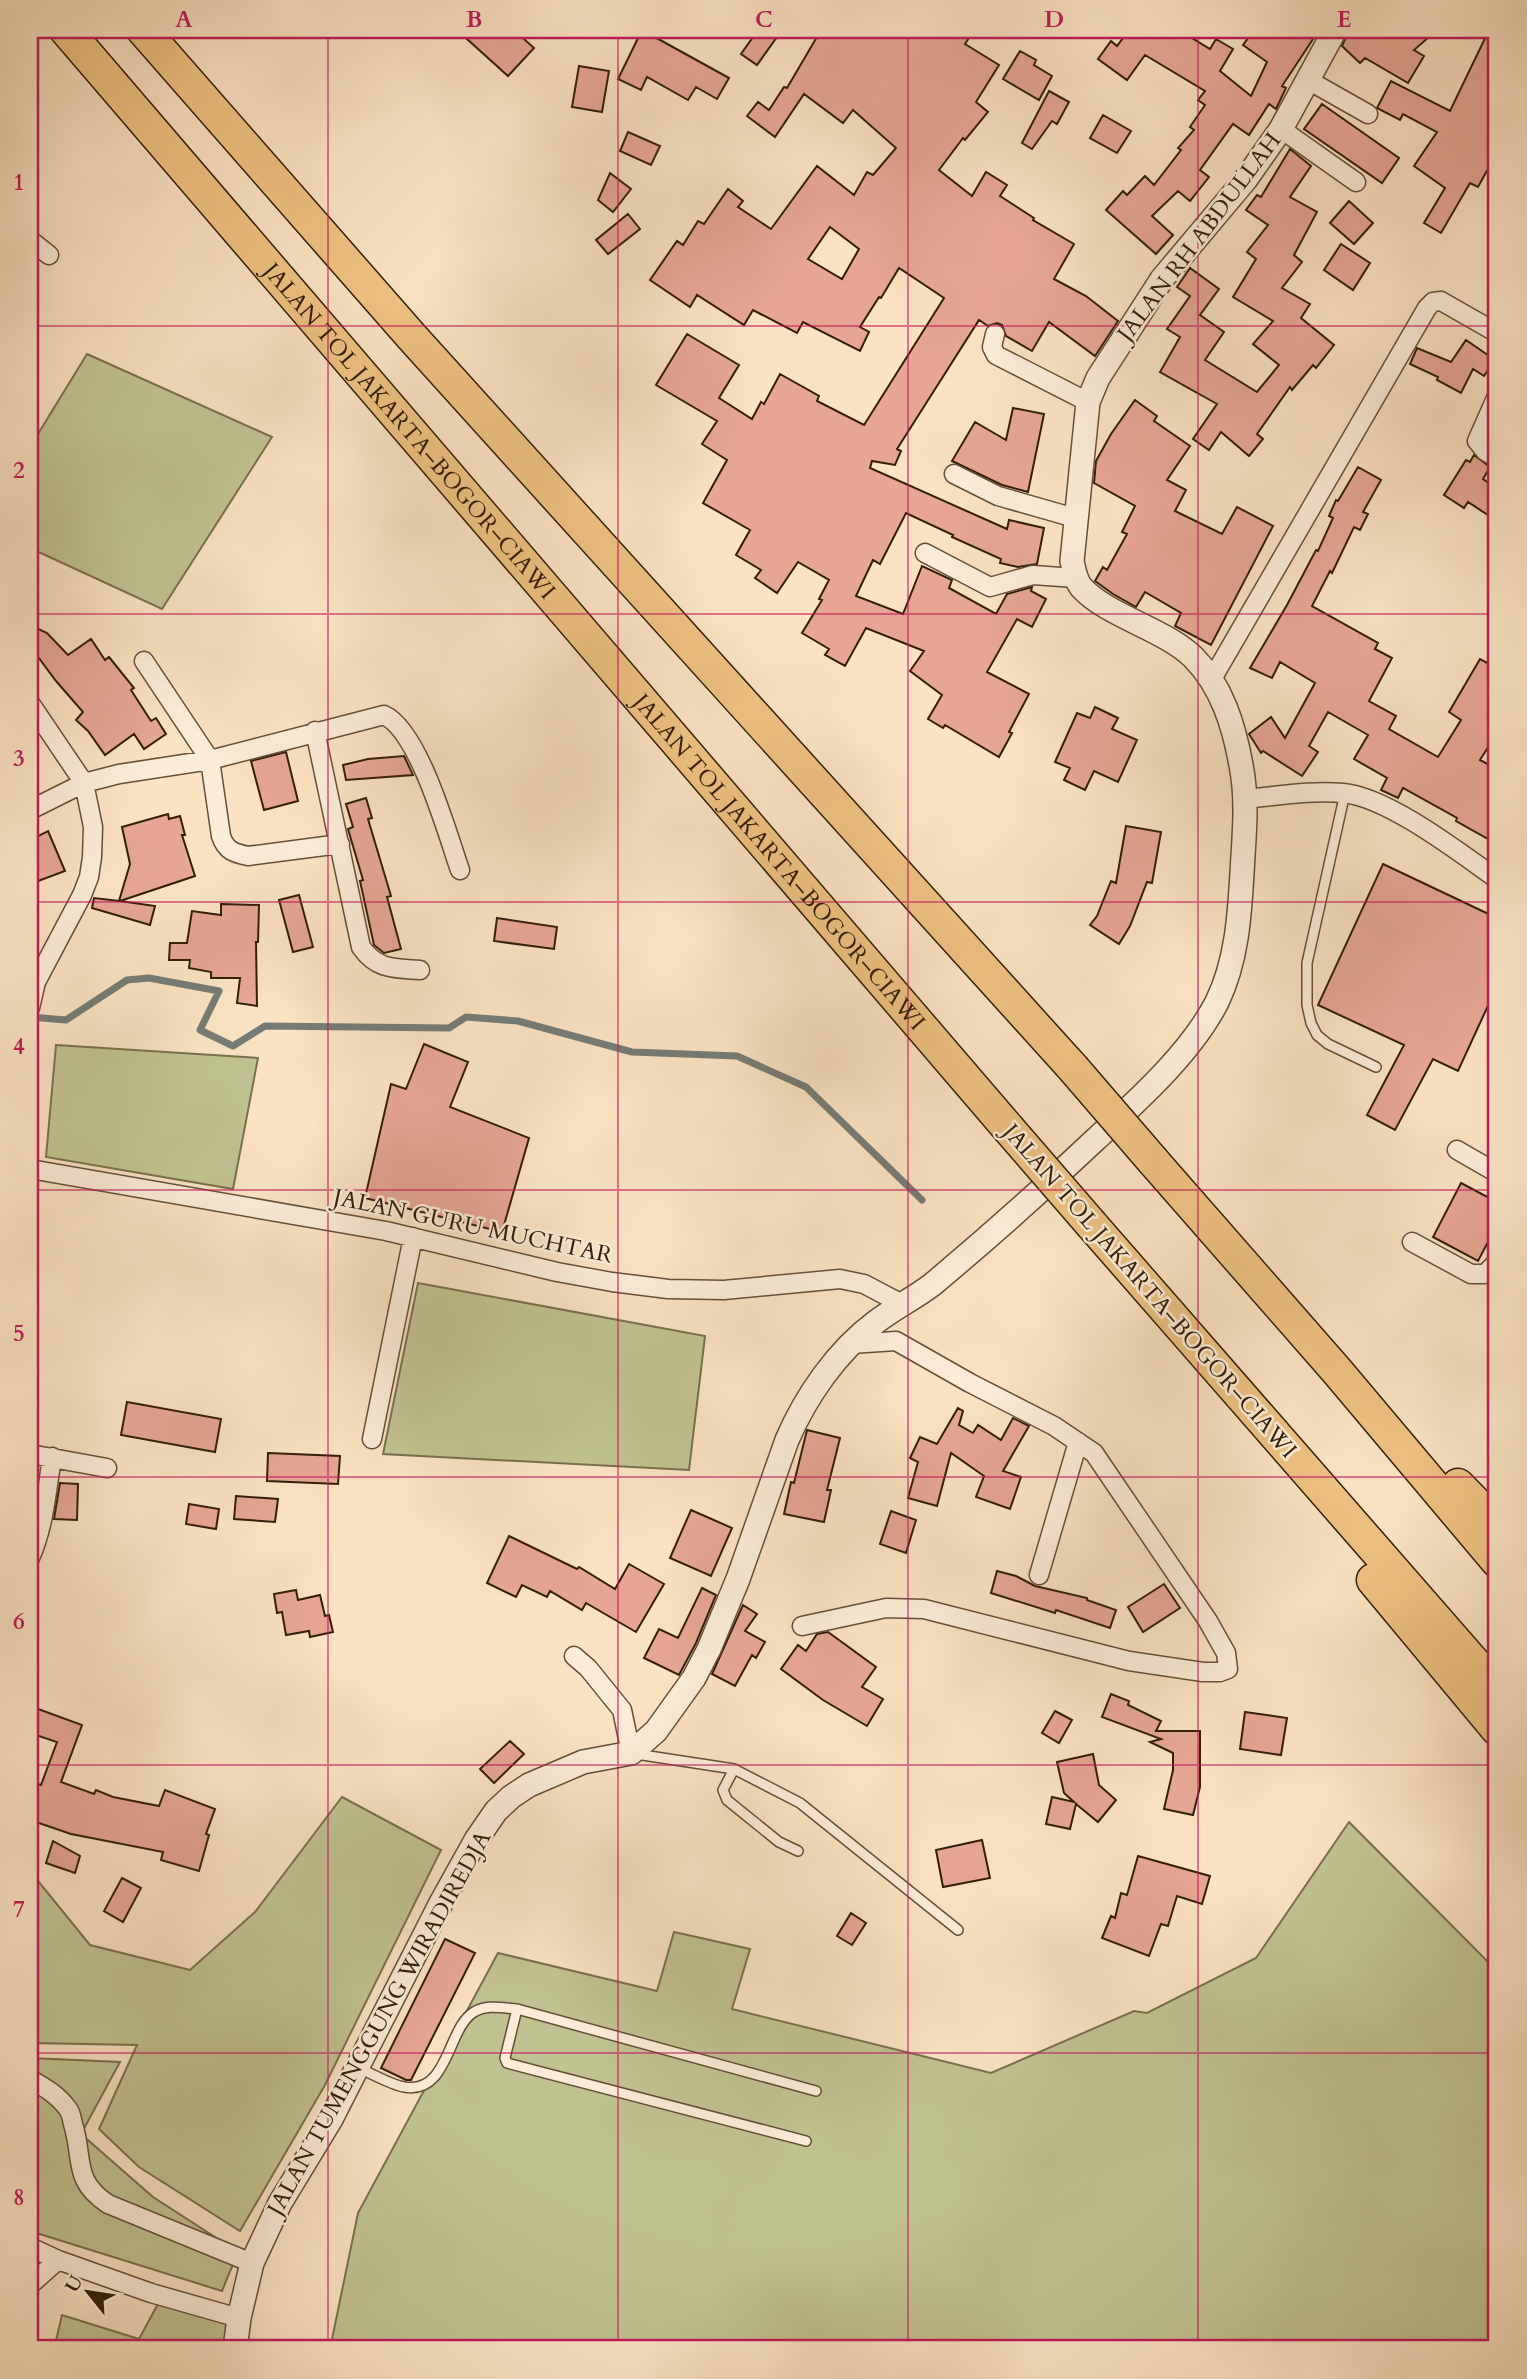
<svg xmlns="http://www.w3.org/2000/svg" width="1527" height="2379" font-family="Cardo,serif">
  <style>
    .green { fill: #c1c291; stroke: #7a704d; stroke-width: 2 }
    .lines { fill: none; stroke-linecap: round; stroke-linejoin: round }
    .stream { stroke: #767c75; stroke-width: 7 }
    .building { fill: #e6a693; stroke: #331e09; stroke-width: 2; fill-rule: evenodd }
    .service-casing { stroke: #654f37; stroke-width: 12 }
    .minor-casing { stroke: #654f37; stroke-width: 21 }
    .tertiary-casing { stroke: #654f37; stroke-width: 26 }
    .motorway-casing { stroke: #331e09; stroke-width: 35 }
    .service { stroke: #fcecd7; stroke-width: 9 }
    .minor { stroke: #fcecd7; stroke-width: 18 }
    .tertiary { stroke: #fcecd7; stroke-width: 23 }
    .motorway { stroke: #edc181; stroke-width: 32 }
    .motorway-bridge-casing { stroke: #331e09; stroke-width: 35; stroke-linecap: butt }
    .motorway-bridge { stroke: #edc181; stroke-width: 32 }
    .grid { fill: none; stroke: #c2185b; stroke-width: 2; stroke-opacity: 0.55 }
    .labels { text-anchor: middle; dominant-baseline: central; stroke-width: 5; stroke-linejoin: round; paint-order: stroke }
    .street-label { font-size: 23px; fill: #331e09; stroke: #fcecd7 }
    .neatline { fill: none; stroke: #c2185b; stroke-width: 2.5 }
    .grid-label { font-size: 23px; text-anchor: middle; font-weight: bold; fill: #c2185b }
  </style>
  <rect width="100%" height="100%" fill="#fae2c2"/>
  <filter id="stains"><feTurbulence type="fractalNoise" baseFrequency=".00286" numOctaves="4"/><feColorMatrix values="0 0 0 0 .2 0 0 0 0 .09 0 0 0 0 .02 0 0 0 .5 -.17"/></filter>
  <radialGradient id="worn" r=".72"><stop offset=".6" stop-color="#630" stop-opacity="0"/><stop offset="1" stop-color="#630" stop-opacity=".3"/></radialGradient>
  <!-- green -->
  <path class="green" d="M87,354L272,437L162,609L30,548V447Z
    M56,1045L258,1058L233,1189L46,1157Z
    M418,1283L705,1336L689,1470L383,1454Z
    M342,1797L441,1850L325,2085L240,2231L139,2167L99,2129L137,2045L30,2043V1871L90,1945L190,1970L255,1912Z
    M1349,1822L1497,1971V2349H330L358,2213L498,1953L657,1991L674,1932L750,1949L732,2009L991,2073L1134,2011L1147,2013L1256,1958Z
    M30,2058L120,2062L81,2134L153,2197L238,2252L222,2291L30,2231Z
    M159,2302L228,2322L224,2349H54L62,2315L139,2339Z"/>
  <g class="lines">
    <!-- stream -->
    <path class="stream" d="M30,1017L66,1020L127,980L149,978L219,991L200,1030L233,1046L265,1026L449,1028L466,1017L518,1021L632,1052L737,1056L806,1087L922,1200"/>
  </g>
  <!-- building -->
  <path class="building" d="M457,30H514L534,48L508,76Z
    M642,30L729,78L717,99L696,87L688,100L647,77L641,90L618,79Z
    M758,30H782L757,65L741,54Z
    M821,30H974L965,44L999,65L976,102L988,112L965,140L963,138L939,170L972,196L986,172L1007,185L1000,196L1034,218L1033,220L1074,244L1054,279L1086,296L1118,321L1095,356L1049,322L1032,351L1006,336L1002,325L997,323L988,326L979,320L897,449L901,451L895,465L872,461L870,468L1007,529L1009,520L1044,528L1037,564L1018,567L1000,563L1001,559L952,537L953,535L906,513L880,564L873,560L856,596L903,614L922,566L952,580L949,588L996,614L1007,594L1032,587L1031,591L1046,599L1032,627L1017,619L987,672L1029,694L1009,732L1012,733L999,757L945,725L943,728L928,719L942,695L910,671L924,651L866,628L845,666L825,655L829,649L802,633L822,600L819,599L829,580L798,562L777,593L755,578L761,570L736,555L750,530L703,503L727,460L702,444L717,421L656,385L687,334L739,365L719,398L752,419L761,402L764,404L780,374L819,396L817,401L864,425L944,298L899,268L881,298L879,297L860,327L869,332L860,351L803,322L797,333L753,310L744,325L697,295L690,307L650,280L677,241L683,245L698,221L704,224L728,189L743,201L738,207L771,229L817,166L854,195L867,172L873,175L896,148L853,110L843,123L804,94L775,137L747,116L758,102L769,110L784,87L787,88ZM830,227L859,249L842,279L808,259Z
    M1129,30H1179L1210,49L1216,39L1233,49L1220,71L1251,96L1267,62L1243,45L1254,30H1319L1282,86L1286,88L1276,109L1269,104L1249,135L1233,124L1200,170L1209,177L1190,201L1178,191L1152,216L1173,235L1156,254L1106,210L1123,191L1127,195L1145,176L1154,185L1181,150L1178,148L1194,130L1190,127L1205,105L1198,100L1205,91L1145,55L1127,80L1098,59L1111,41L1117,46Z
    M1349,30H1437L1414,50L1424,56L1408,83L1365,58L1360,63L1342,46Z
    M1489,30H1497V173L1489,167L1478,187L1470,183L1441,233L1424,223L1445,188L1414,166L1437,132L1403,114L1400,120L1377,108L1391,81L1450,111Z
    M1020,51L1036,60L1034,65L1052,76L1039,100L1003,79Z
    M579,66L609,71L602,112L572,107Z
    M1049,91L1069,102L1057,124L1052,121L1032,149L1022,143Z
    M1322,104L1399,158L1382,183L1304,129Z
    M1103,115L1131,131L1117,153L1090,138Z
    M628,132L660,146L651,165L620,151Z
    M1290,149L1311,166L1290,197L1317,212L1294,255L1302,262L1282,288L1310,304L1301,318L1334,345L1316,368L1313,365L1292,390L1290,387L1257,434L1263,439L1249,456L1221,432L1209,450L1193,439L1217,404L1160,372L1180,337L1167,329L1190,296L1177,287L1190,268L1219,289L1200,315L1224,332L1205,360L1257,392L1279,365L1253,344L1273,321L1233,297L1256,259L1247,252L1268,225L1246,210L1257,195L1261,197Z
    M610,173L631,189L613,212L598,200Z
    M1349,201L1373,223L1354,244L1330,223Z
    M628,214L640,229L608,254L596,240Z
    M1341,244L1370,263L1353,290L1324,270Z
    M1466,340L1495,360L1484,376L1473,369L1461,393L1437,380L1438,377L1410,364L1417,348L1451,362Z
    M1135,400L1157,416L1154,421L1190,446L1167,480L1186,490L1175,511L1222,534L1237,507L1273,526L1211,645L1175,626L1181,613L1145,592L1136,607L1113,594L1095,581L1103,567L1107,570L1127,534L1122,532L1135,506L1094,483L1096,461L1111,434Z
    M1013,408L1044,414L1028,492L1002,485L952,461L975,422L1006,440Z
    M1474,455L1490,467L1483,479L1497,489V521L1468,502L1464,508L1444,495L1466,460L1470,462Z
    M1358,467L1381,480L1363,512L1368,514L1360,530L1354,527L1332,573L1330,571L1312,606L1378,643L1375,649L1392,658L1369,701L1396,716L1389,729L1438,757L1461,720L1449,712L1480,659L1497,668V733L1480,760L1497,769V844L1456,821L1457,818L1403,788L1398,798L1381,790L1387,778L1354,759L1368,735L1328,712L1309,746L1318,752L1302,776L1263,751L1261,753L1249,734L1271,717L1285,738L1315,683L1280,662L1272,678L1250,668L1287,605L1316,550L1318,551L1333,518L1329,516L1336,500L1338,501Z
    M30,625L47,633L68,655L91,639L105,660L109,657L134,688L131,690L151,721L156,718L166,734L144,749L134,734L105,755L88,731L76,720L83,712L56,681L30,646Z
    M1095,707L1118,718L1112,729L1137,740L1118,782L1094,771L1085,790L1064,780L1070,768L1055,762L1077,713L1090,718Z
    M286,752L298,801L264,810L251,761Z
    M404,756L413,775L346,780L343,765L368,759Z
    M366,798L372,818L368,819L391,896L387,897L401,949L384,953L374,945L360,881L363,880L348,829L353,827L346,804Z
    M168,814L169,819L180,816L185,835H182L195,876L120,901L155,906L150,925L92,908L94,898L119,901L130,864L122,827Z
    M1126,826L1161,832L1152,883L1147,882L1130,926L1119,944L1090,925L1097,916L1111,881L1116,883Z
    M48,831L65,871L30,884V840Z
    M1383,864L1497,918V986L1458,1071L1433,1059L1395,1130L1367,1115L1404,1045L1318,1005Z
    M299,895L313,947L293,952L279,900Z
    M221,904L259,905L258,942H256L257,1006L237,1003L240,978H211V972L189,968L190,960H169L170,943H187L192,911L221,915Z
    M497,918L557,927L554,949L494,941Z
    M424,1044L468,1062L450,1107L529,1138L502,1232L365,1198L391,1084L406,1089Z
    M1461,1183L1497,1202V1225L1478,1261L1433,1237Z
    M127,1402L221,1419L215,1452L121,1435Z
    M958,1408L963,1411L959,1425L973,1433L978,1425L1001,1440L1013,1418L1029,1426L1003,1471L1021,1477L1010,1509L976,1497L984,1476L951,1453L937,1506L908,1498L918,1462L910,1458L920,1437L937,1444Z
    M807,1430L840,1438L827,1490H831L824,1522L784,1514L791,1482L794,1483Z
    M268,1453L340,1456L338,1484L267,1481Z
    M60,1483L78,1484L77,1520L54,1519Z
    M236,1496L278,1499L275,1522L234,1519Z
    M189,1504L219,1509L216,1529L186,1524Z
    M691,1510L732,1528L711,1576L670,1558Z
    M891,1511L916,1520L906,1553L880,1544Z
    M509,1536L577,1569L579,1567L615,1589L629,1564L664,1584L636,1632L586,1603L582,1610L550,1591L547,1597L522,1585L516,1597L487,1583Z
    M997,1571L1016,1576L1035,1586L1087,1598V1600L1116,1610L1110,1628L1056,1610L1055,1613L991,1593Z
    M1164,1584L1180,1608L1143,1632L1128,1607Z
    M702,1588L716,1595L696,1643L679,1675L644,1658L659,1629L678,1638Z
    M296,1590L298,1600L320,1595L325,1616L329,1615L333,1632L310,1637L309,1631L286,1635L282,1612L277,1613L274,1594Z
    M743,1605L757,1614L745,1631L765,1642L756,1658L752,1655L735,1686L712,1674Z
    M828,1632L876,1667L862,1687L883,1699L867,1726L823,1700L781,1669L798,1645L806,1651L817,1634Z
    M1111,1694L1129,1701L1128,1705L1161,1721L1156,1731H1200V1787L1193,1815L1164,1809L1173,1770V1753L1150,1742L1161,1739L1102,1717Z
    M30,1706L82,1725L61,1782L94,1794L96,1790L113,1797L159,1806L165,1790L215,1809L206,1834L209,1835L199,1871L161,1860L163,1852L71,1834L30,1820V1782L41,1785L57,1742L30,1733Z
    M1055,1711L1072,1720L1059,1743L1042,1733Z
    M1245,1712L1287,1718L1281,1755L1240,1749Z
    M510,1741L524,1754L494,1783L480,1769Z
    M1093,1754L1099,1785L1116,1800L1098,1822L1076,1804L1070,1829L1046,1824L1052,1797L1074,1802L1064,1793L1057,1762Z
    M982,1840L990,1878L943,1887L936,1850Z
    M53,1841L80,1856L75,1873L46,1863Z
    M1138,1856L1210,1876L1202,1904L1177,1896L1168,1926L1161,1924L1149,1956L1102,1938L1111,1916L1115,1918L1121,1893L1127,1895Z
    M122,1878L141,1888L123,1922L104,1911Z
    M851,1913L866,1923L852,1945L837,1936Z
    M445,1939L475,1953L411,2080H406L381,2068Z"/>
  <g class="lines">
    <!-- service casing -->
    <g class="service-casing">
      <path id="service" d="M1345,793L1307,963V1005L1311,1023L1317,1035L1328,1044L1376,1067
        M636,1754L734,1769L800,1803L958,1930
        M734,1769L723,1790L727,1800L779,1842L798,1851
        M517,2009L505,2058L507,2063L806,2141
        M358,2068C371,2073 391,2085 404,2087C449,2095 447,2028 474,2012C486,2004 503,2008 517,2009L816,2091"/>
    </g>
    <!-- minor casing -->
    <g class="minor-casing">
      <path id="minor" d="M1308,80L1368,114
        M1281,129L1356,182
        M30,240L49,255
        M995,334L992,347L996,355L1088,402
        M1497,396L1477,441L1485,451L1497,458
        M954,474L998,496L1075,518
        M925,553L990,587L1033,575L1075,578
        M144,661L210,760L221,836C226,851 234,853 248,856L340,844
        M1212,679L1427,308L1433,302L1441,301L1497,333
        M30,703L84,783L93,827L92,857L89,877L82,895L36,982L30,1008
        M315,731L361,947C377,970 394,968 420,970
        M1246,799C1278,796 1311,790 1343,793C1388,797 1460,853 1497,879
        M30,810L84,783L119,774L210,760L384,715C419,731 447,833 460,870
        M1457,1150L1497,1173
        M30,1169L386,1231L557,1272L612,1282L668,1289L724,1290L840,1279L864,1284L904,1305
        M1412,1242L1471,1274H1485L1497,1262
        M372,1439L413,1237
        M30,1454L107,1468
        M30,1558C44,1527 47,1490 52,1457
        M1039,1575L1078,1442
        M802,1626L886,1608L924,1609L1129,1661L1203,1672H1220L1228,1669L1226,1653L1208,1621L1094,1453L1054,1426L970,1383L896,1341L851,1344
        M574,1656L588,1668L622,1710L631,1753
        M30,2079C44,2087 58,2095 68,2109C71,2113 72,2119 73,2124C84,2159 72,2180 108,2204L252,2263
        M30,2247L58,2260
        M30,2285L58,2260L151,2293L239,2318"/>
    </g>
    <!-- tertiary casing -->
    <g class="tertiary-casing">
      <path id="tertiary" d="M235,2349L239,2318L252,2263L280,2203L331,2119L442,1901L476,1840L496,1811L511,1797L529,1785L583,1762L631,1753L656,1731L694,1678L709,1649L738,1579L787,1440C806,1396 837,1351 876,1322C894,1308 915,1298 933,1284C989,1237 1043,1189 1096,1139C1137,1101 1191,1053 1217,1002C1239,957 1240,906 1243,856C1245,825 1247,796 1241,765C1234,726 1222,686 1193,657C1164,629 1107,616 1081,587C1075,579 1074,570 1072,561L1088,402L1098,378L1162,279L1246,179L1281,129L1335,30"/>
    </g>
    <!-- motorway casing -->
    <g class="motorway-casing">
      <g id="motorway">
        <path id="s1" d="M66,30L1008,1128"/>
        <path d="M143,30L412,337L1073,1068"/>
        <path d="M1154,1162L1337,1371L1497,1561"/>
        <path d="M1092,1225L1497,1689"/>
        <path d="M1458,1485L1497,1525"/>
        <path d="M1373,1580L1497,1729"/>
      </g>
    </g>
    <!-- service -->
    <use href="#service" class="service"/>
    <!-- minor -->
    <use href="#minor" class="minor"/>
    <!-- tertiary -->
    <use href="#tertiary" class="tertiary"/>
    <!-- motorway -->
    <use href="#motorway" class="motorway"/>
    <!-- motorway-bridge casing -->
    <g class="motorway-bridge-casing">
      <path id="motorway-bridge" d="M1073,1068L1154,1162
        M1008,1128L1092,1225"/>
    </g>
    <!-- motorway-bridge -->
    <use href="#motorway-bridge" class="motorway-bridge"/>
  </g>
  <!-- grid -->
  <path class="grid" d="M328,30V2349M618,30V2349M908,30V2349M1198,30V2349M30,326H1497M30,614H1497M30,902H1497M30,1190H1497M30,1477H1497M30,1765H1497M30,2053H1497"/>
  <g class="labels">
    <!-- street labels -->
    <g class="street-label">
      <text transform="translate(1199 237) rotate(-53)">JALAN RH ABDULLAH</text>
      <text stroke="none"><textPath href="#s1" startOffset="528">JALAN TOL JAKARTA–BOGOR–CIAWI</textPath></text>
      <text stroke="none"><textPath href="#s1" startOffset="1096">JALAN TOL JAKARTA–BOGOR–CIAWI</textPath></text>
      <text transform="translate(473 1226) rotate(12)">JALAN GURU MUCHTAR</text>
      <text transform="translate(1150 1291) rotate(49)">JALAN TOL JAKARTA–BOGOR–CIAWI</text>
      <text transform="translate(379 2023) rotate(-61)">JALAN TUMENGGUNG WIRADIREDJA</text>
    </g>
  </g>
  <!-- margin -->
  <rect width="1527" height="2379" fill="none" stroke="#fae2c2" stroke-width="77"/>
  <!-- north arrow -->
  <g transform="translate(88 2292) rotate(300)" stroke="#fcecd7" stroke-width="5" paint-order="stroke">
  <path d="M0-5L12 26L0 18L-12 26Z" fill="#331e09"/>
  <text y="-10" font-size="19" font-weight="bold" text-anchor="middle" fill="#331e09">U</text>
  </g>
  <rect x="38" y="38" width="1450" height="2302" class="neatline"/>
  <g class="grid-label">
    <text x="184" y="27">A</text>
    <text x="474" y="27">B</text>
    <text x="764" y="27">C</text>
    <text x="1054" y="27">D</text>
    <text x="1344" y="27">E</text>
    <text x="19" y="190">1</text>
    <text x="19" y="478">2</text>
    <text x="19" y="766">3</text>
    <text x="19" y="1054">4</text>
    <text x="19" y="1341">5</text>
    <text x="19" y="1629">6</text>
    <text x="19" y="1917">7</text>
    <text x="19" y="2205">8</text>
  </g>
  <rect width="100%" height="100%" filter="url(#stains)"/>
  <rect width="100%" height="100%" fill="url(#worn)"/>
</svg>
